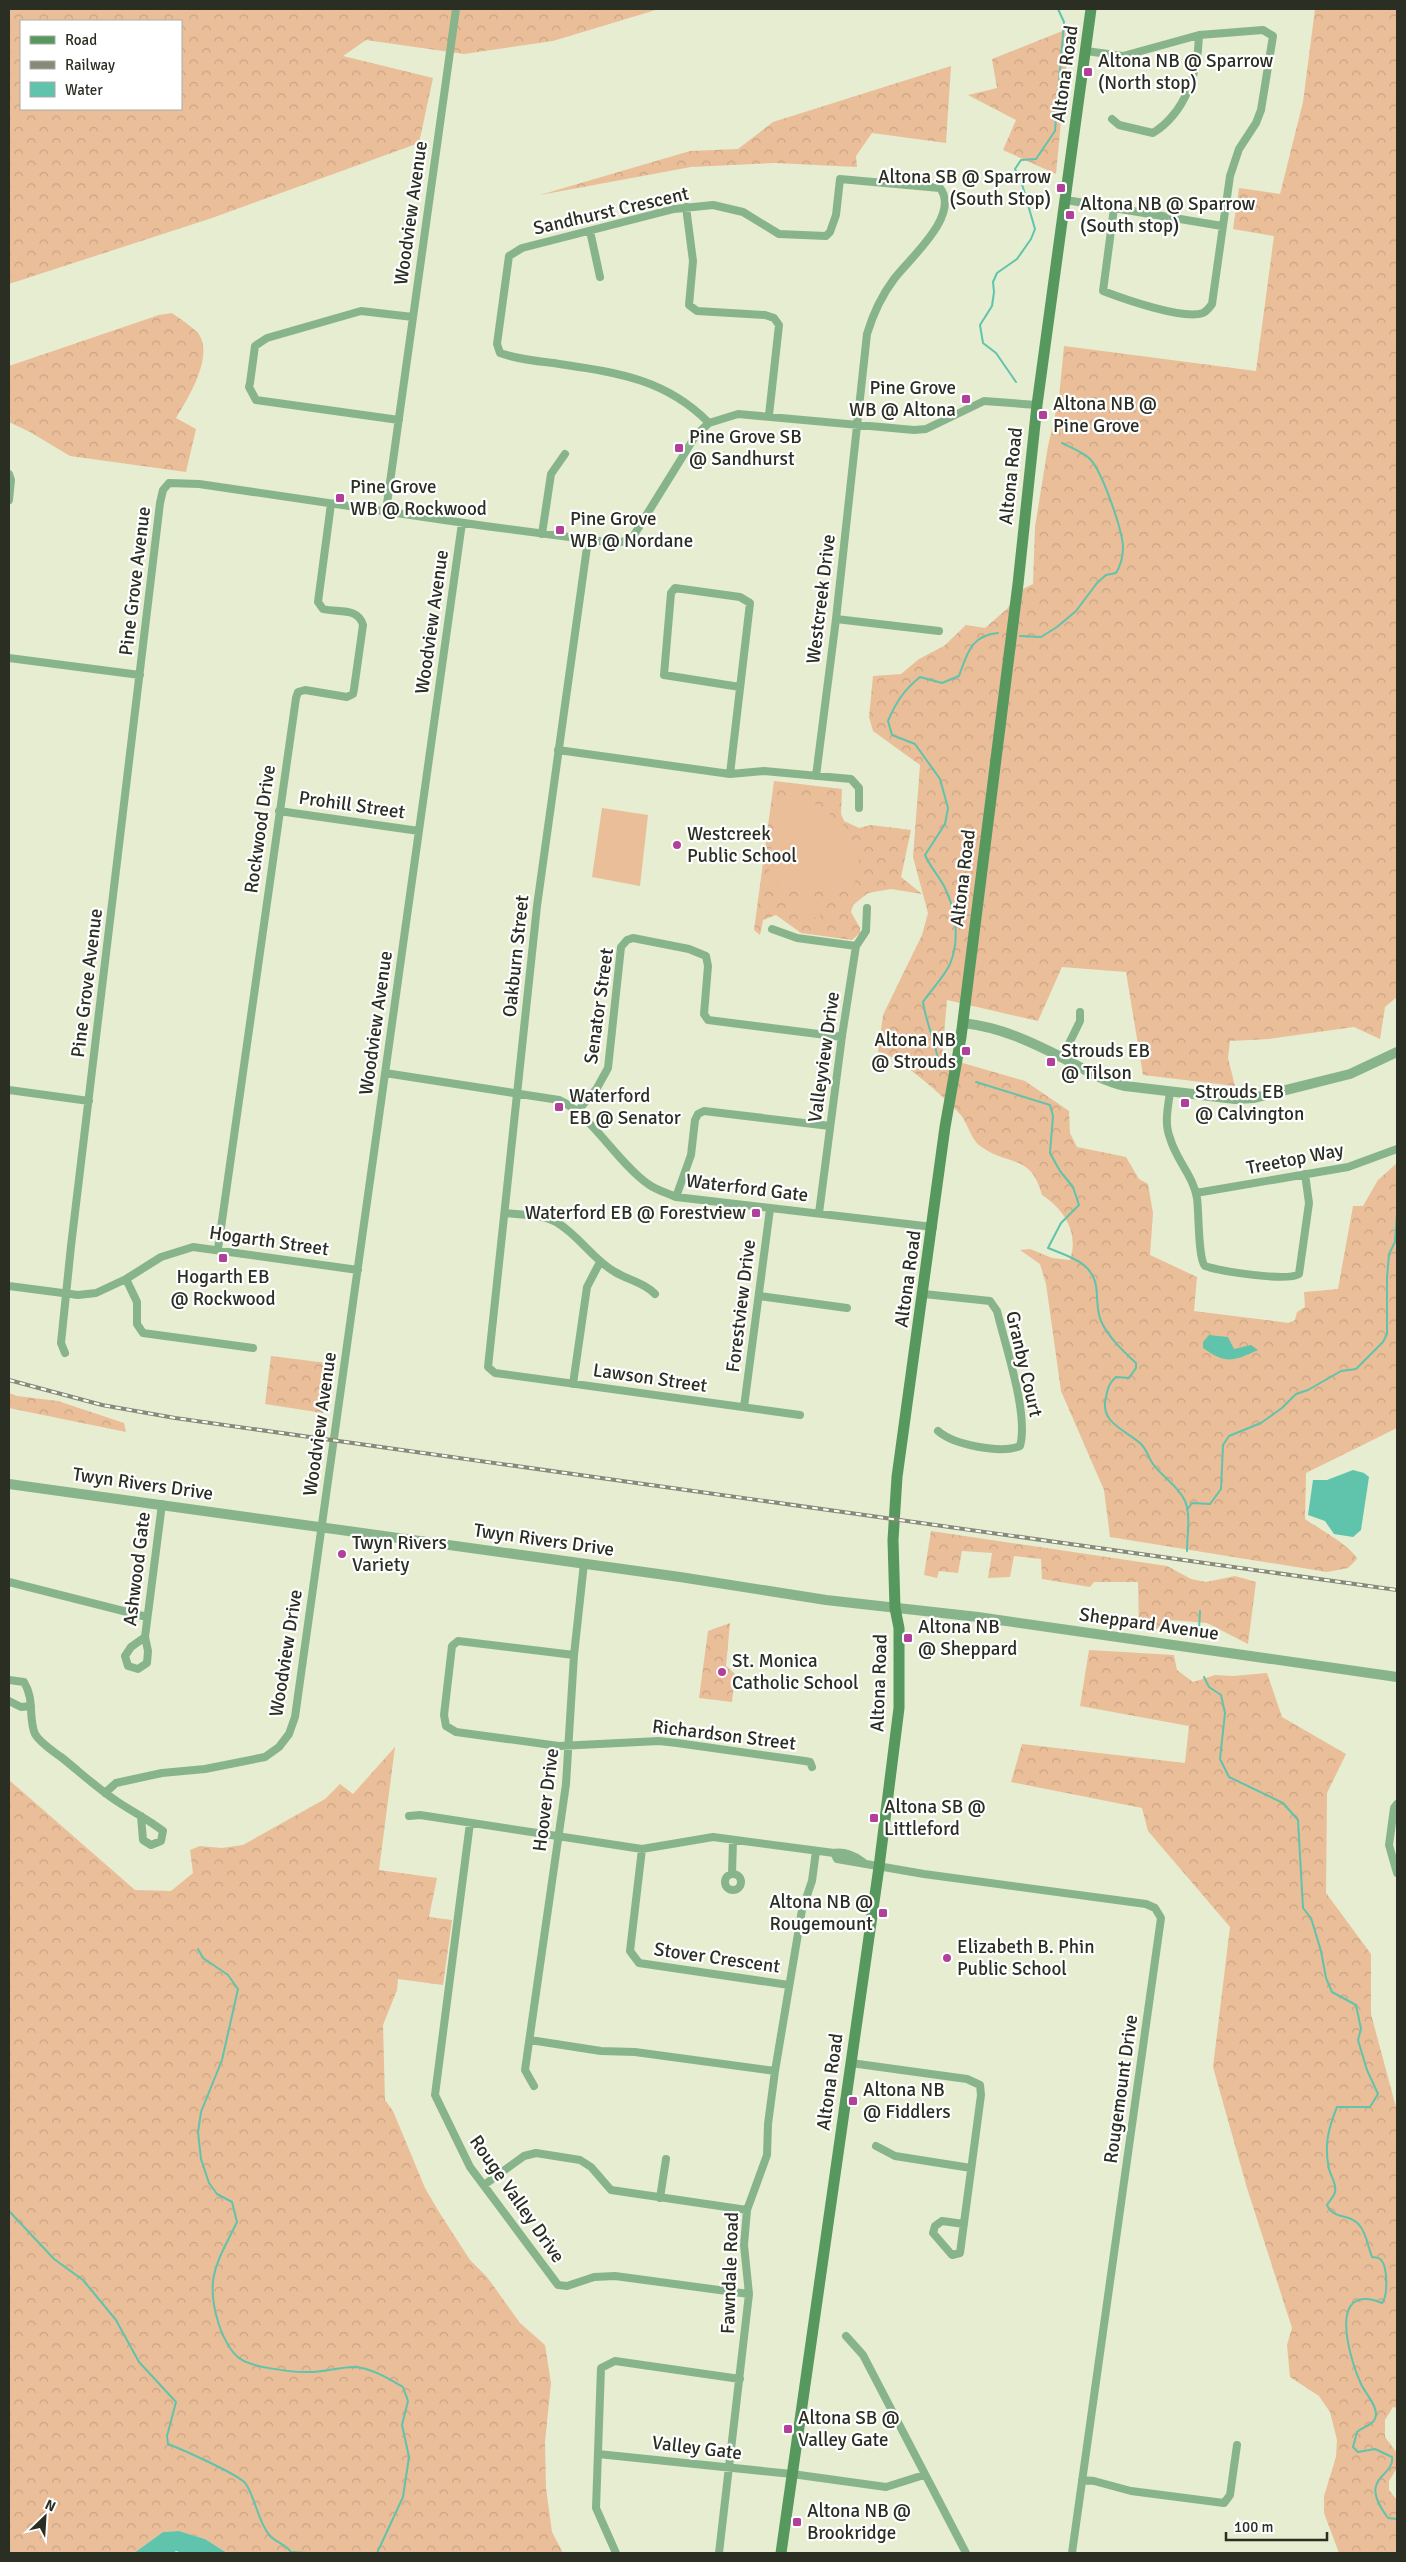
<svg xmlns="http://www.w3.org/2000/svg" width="1406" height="2562" font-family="Signika,sans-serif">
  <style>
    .forest { fill: url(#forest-crowns); fill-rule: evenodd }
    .pitch { fill: #eabe99 }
    .water { fill: #5fc4ab }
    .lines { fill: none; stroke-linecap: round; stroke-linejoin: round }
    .stream { stroke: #5fc4ab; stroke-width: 2 }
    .minor { stroke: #88b48c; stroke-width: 8 }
    .tertiary { stroke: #88b48c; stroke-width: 10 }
    .secondary { stroke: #56985e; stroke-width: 11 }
    .rail-casing { stroke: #868a77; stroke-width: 4 }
    .rail { stroke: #fff; stroke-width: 2; stroke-dasharray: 5.5; stroke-linecap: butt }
    .poi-dot { fill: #b2409b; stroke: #fff; stroke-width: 2 }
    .labels { text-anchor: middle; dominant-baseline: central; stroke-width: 4.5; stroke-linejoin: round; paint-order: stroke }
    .poi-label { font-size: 19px; fill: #2b2e23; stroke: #fff; text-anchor: start }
    .street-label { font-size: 19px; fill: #2b2e23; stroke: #fff }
  </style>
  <defs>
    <pattern id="forest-crowns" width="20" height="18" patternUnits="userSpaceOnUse" patternTransform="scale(1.25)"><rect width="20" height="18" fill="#eabe99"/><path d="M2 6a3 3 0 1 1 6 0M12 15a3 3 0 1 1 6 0" fill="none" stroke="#c9a484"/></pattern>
  </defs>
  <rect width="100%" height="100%" fill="#e6edd1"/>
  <!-- forest -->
  <path class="forest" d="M9,9H659L553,41L464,54L366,40L343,56L433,78L419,143L212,218L9,284ZM21,21H181V109H21Z
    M1315,9H1397V997L1385,1007L1380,1039L1354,1027L1269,1039L1230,1041L1228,1058L1235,1086L1143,1075L1126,972L1062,967L1038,1021L947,1000L942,1057L1025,1081L1069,1111L1070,1133L1077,1147L1126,1157L1139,1179L1148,1184L1153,1213L1150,1255L1197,1277L1194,1311L1289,1323L1295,1320L1297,1312L1305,1307L1304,1292L1338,1289L1353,1206H1363L1378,1180L1397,1163V1428L1306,1473L1305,1519C1316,1527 1353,1547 1357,1559L1348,1568L1327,1572L1110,1537L1104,1490L1061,1391L1046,1284L1040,1264L1020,1250L1030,1249L1052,1258L1070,1260C1079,1233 1065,1210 1042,1195C1031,1153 1009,1167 980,1146C970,1138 968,1123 960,1114C947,1099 895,1053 878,1052L883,1015L922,935L928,913L913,857L920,765L873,731L869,717L873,676L901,674L919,659L944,646L966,625L985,628L1008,608L1015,593L1033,584L1035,527L1048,446L1059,398L1064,346L1256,371L1274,236L1233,229L1239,188L1280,194L1303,102Z
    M1070,28L1056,174L1003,150L1016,120L968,95L997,88L992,59Z
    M951,66L946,143L872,133L856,156L857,167L775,163L691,167L540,195L690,151L738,149L773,122Z
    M172,313C180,319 190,325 197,332C216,353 188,399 176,418L196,429L186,472L70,456L30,432L9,422V366L159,315Z
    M774,781L842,789L841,814L844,821L859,828L871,825L911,830L901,877L922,894L891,889L868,893L853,905L851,912L860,928V933L852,940L801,933L776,915L763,920L760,935L754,930Z
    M271,1356L335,1364L323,1413L265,1404Z
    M9,1393L17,1396L58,1401L124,1423L126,1432L9,1408Z
    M931,1531L1167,1566L1191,1579L1206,1582L1235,1576L1256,1582L1248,1644L1207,1623L1171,1620L1153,1631L1139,1628L1138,1582H1094L1090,1587L1042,1579L1041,1559L1014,1556L1010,1577L988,1578L992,1553L962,1551L958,1573L939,1571L937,1578L924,1575Z
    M730,1623L726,1666L735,1674L732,1702L699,1698L708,1631Z
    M1089,1650L1174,1655L1177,1670L1193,1682L1215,1675L1233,1676L1267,1673L1282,1717L1346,1754L1327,1793L1326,1893L1371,1954V2014L1397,2111V2408L1393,2407L1385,2420V2437L1397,2453V2468L1389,2481V2490L1397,2500V2553H1339L1324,2513V2496L1336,2457L1337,2440L1330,2412L1319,2396L1290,2377L1287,2345L1292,2328L1247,2188L1213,2067L1230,1927L1148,1831L1142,1808L1011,1782L1022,1744L1185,1763L1189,1726L1080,1706Z
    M395,1747L379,1870L437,1878L429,1917L452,1920L443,1985L398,1979L397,1990L383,2025L385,2100L393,2111L425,2188L439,2212L470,2260L487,2277L520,2323L545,2345L551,2383L545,2442L546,2488L552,2532L563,2553H227L205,2539L179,2531L163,2532L134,2553H9V1780L135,1890L171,1891L193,1873L190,1850L200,1846L222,1848L243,1845L325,1799L340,1784L353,1794Z"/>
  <!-- pitch -->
  <path class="pitch" d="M781,798L819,805L847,828L859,854V875L849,891L771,884L768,879L776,801Z
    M602,808L648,815L640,886L592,877Z
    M798,902L821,904L820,918L797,916Z"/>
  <!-- water -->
  <path class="water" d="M1209,1335L1228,1337L1234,1349L1251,1345L1258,1350C1233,1361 1227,1365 1203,1348V1342Z
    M1353,1470L1364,1473L1369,1477L1361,1530L1353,1537L1334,1534L1325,1521L1308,1515L1313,1480H1327Z
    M179,2531L205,2539L227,2553H182L176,2551L173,2553H134L163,2532Z"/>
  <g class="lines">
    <!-- stream -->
    <path class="stream" d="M1016,382L996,353L983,343L980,325L992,306L994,292L993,282L997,273L1017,259L1031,239L1035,229L1022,184L1015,169L1021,160L1036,159L1055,131L1064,22L1058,9
      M1020,636L1041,637L1057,627L1076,611L1097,583L1106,575L1116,573C1121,565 1123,557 1123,547C1122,529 1102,470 1089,458C1082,452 1070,447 1062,443
      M938,1059C934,1039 926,1022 923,1002C931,990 944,977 950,964C960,940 956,910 945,888C939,876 930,867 925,855L945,824L948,808L940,779L915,744L892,735L888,721C896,702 904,690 920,677L942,683L959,676C967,654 971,635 998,633
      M976,1082L1050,1105L1053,1116L1050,1153L1060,1171L1073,1187L1079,1205L1061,1223L1048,1248C1060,1253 1077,1258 1086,1267C1103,1283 1093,1303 1101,1321C1108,1337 1124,1352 1136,1363V1368L1129,1378L1116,1377C1109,1383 1108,1388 1106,1397C1099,1423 1126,1430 1141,1444C1147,1450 1148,1457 1153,1464C1162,1477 1178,1485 1185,1501C1191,1515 1187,1536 1187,1551
      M1187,1510L1192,1503L1210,1504L1221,1489L1223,1445L1229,1436L1261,1423L1282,1408L1296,1394L1308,1390L1341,1371L1356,1369L1383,1342L1387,1334V1278L1389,1254L1395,1242L1397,1213
      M1199,1630L1200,1611
      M1204,1677L1209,1687L1221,1695L1225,1713L1220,1759L1229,1777L1283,1803L1298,1820L1303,1908L1311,1918L1321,1951L1326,1978L1332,1992L1356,2005L1361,2029L1358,2040L1367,2070L1378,2094L1370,2107H1337C1328,2129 1324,2146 1329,2169C1331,2177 1337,2184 1335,2192C1334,2197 1329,2201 1327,2205C1333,2220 1351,2213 1360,2226C1367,2235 1368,2247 1372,2257C1374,2257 1379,2258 1380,2259C1388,2265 1388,2296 1382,2303C1373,2299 1362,2296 1353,2303C1337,2318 1353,2366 1361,2384C1365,2393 1377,2405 1376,2415C1375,2425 1364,2426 1357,2432L1353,2447L1358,2452L1375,2449L1392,2457C1395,2478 1356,2476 1388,2518L1397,2519
      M198,1949L203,1958L228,1975L238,1989L222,2060L201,2112L198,2132L201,2159L209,2183L217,2194L232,2202L237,2222C217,2263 204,2278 219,2325C223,2336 230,2351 239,2358C250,2367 290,2372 305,2372C322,2373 338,2367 354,2367C372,2368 389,2379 403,2387L408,2401L402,2425L409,2457L403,2497L377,2553
      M9,2211L54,2259L83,2280L116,2320L139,2362L176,2402L167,2436L168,2444C181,2449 240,2475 246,2484C256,2500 258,2522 270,2536C277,2543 285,2544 291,2552L306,2553"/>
    <!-- minor -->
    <path class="minor" d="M1086,51L1123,56L1199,35L1263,30L1273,36L1261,110L1256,123L1239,149L1230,176L1212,304C1209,308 1207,311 1203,313C1183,320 1124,299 1103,291L1114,208
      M1112,119L1119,125L1153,133C1186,112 1198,73 1199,35
      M1066,200L1222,226
      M686,207L693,261L689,305L697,311L765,315L774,318L779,325L769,415
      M590,231L600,277
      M399,420L256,400L249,387L250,383L255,346L267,338L361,311L413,317
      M709,423C664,377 612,372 553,363C535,361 517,359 500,353L497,344L509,256L522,248L674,209L713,205L743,212L779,234L826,236L830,232L836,215L840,179L940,188C961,215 909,259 894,279C882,295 873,314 867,334L836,619L816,776
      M9,474L11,480L9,500
      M386,511L456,9
      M542,534L551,474L565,454
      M588,540L537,906L488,1367L495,1373L800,1415
      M836,619L939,631
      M9,658L140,675
      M558,750L730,774L764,771L851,779L859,788V808
      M730,774L750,603L740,597L675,588L671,593L664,675L740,687
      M279,811L419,831
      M772,929L797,938L856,946
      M1062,1058L1080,1021V1012
      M385,1073L559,1100C591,1114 617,1162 648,1184C656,1190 667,1193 676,1197L933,1227
      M9,1090L89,1101
      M1170,1092C1168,1108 1164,1123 1170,1138C1176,1160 1193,1175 1197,1198C1199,1212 1198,1259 1205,1266C1220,1271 1287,1282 1299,1274L1309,1203L1305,1174
      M577,1112L597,1088L608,1068L621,947L627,940L633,938L689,949L706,956L708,966L704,1014L708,1020L842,1037
      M1196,1193L1348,1167L1397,1149
      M676,1197L691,1155L695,1120L698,1114L704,1111L830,1126
      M506,1213C521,1215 542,1214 556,1222C579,1235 592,1259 615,1272C628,1280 645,1283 655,1294
      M819,1213L842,1036L856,946L866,931L867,908
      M218,1249L296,698L298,692L305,690L347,697L353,694L354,689L363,625C358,607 338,613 323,609L318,602L331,504
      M126,1279L137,1302V1324L143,1333L253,1348
      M9,1286L78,1295L96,1293L126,1279L161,1257L193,1247L358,1270
      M924,1294L990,1301L997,1311C1005,1345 1029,1414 1020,1446C1001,1454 954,1445 938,1431
      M759,1296L847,1308
      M65,1353L61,1343L71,1246L160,503L163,490L169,483L199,484L485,526L615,543L626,541L634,535L696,435L709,423L738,414L914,430L926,429L984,401L1037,405
      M573,1384L587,1287L600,1262
      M744,1407L770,1209
      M9,1582L147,1617
      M145,1637L131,1647L125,1656L128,1666L138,1669L147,1663L148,1651L145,1637L162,1504
      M574,1655L458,1641L452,1646L444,1715L446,1726L456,1732L559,1746L659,1741L677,1743L805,1761L810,1762L812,1767
      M9,1680L24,1682C35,1700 28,1718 35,1734C40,1743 53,1751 61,1757C80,1772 98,1789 118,1802C133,1812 149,1820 163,1831L161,1841L151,1845L143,1840L141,1816
      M9,1701L21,1707L31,1706
      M105,1793L116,1783L162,1773L205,1769L265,1757L279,1747L289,1734L295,1717L462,523
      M1397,1804L1394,1808L1389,1845L1397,1873
      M409,1816L420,1815L642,1849L713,1837L834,1853C844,1851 856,1856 863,1862
      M470,1823L435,2095L470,2167L558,2285L567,2286L594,2277L615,2276L749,2294
      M642,1849L630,1951L639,1963L789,1985
      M834,1853L837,1859L924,1874L1146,1904L1155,1908L1161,1918L1072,2553
      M725 1882a8 8 0 1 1 16 0a8 8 0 1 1-16 0Z
      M732,1874L733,1840
      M530,2040L601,2051L635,2052L775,2071
      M851,2063L967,2079L980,2085L981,2095C974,2148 967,2200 960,2253L952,2255L933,2233L935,2226L942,2221L964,2224
      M534,2086L525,2070L566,1784L574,1655L584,1563
      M876,2146L895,2156L971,2168
      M484,2185L524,2156L536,2153L580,2160L591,2167L611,2190L747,2210
      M660,2198L666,2159
      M846,2336L863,2355L966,2553
      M598,2454L792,2474L886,2487L924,2475
      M1082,2480L1094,2481L1131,2491L1224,2503L1230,2495L1237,2445
      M616,2553L596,2508L601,2368L615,2361L740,2379
      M719,2553L749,2294L744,2245L747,2210L767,2155L768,2124L775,2071L802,1910L812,1881L816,1851"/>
    <!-- tertiary -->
    <path class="tertiary" d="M963,1023C1000,1027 1032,1042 1065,1059C1085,1070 1103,1081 1125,1086L1235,1099L1254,1098L1350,1074L1397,1052
      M9,1484L680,1577L826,1600L978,1617L1397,1677"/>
    <!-- secondary -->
    <path class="secondary" d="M781,2553L879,1867L899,1708V1628L895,1608L893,1540L897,1477L945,1127L961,1037L1018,584L1037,405L1091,9"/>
    <!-- rail casing -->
    <g class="rail-casing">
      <path id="rail" d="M9,1380L102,1405L175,1418L1397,1590"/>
    </g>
    <!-- rail -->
    <use href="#rail" class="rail"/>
  </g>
  <!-- markers -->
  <g class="poi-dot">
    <rect x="1083" y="67" width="10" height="10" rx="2.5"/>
    <rect x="1056" y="183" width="10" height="10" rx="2.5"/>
    <rect x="1065" y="210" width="10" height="10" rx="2.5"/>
    <rect x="961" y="394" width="10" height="10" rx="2.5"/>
    <rect x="1038" y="410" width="10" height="10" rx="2.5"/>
    <rect x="674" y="443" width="10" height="10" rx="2.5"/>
    <rect x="335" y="493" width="10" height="10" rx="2.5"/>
    <rect x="555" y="525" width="10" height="10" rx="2.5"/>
    <circle cx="677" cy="845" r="5"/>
    <rect x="961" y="1046" width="10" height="10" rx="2.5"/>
    <rect x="1046" y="1057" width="10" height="10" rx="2.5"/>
    <rect x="1180" y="1098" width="10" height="10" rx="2.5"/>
    <rect x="554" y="1102" width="10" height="10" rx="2.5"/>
    <rect x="751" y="1208" width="10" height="10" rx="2.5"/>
    <rect x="218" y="1253" width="10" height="10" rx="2.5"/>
    <circle cx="342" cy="1554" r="5"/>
    <rect x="903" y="1633" width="10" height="10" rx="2.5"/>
    <circle cx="722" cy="1672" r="5"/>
    <rect x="869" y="1813" width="10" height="10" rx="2.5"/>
    <rect x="878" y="1908" width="10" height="10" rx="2.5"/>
    <circle cx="947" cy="1958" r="5"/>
    <rect x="848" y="2096" width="10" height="10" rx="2.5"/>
    <rect x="783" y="2424" width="10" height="10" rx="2.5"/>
    <rect x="792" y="2517" width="10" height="10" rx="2.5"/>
  </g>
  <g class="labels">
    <!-- poi labels -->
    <g class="poi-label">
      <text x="1098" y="61">Altona NB @ Sparrow<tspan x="1098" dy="22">(North stop)</tspan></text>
      <text x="1051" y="177" text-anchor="end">Altona SB @ Sparrow<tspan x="1051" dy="22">(South Stop)</tspan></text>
      <text x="1080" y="204">Altona NB @ Sparrow<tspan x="1080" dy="22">(South stop)</tspan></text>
      <text x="956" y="388" text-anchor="end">Pine Grove<tspan x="956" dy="22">WB @ Altona</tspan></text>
      <text x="1053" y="404">Altona NB @<tspan x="1053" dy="22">Pine Grove</tspan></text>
      <text x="689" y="437">Pine Grove SB<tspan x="689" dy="22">@ Sandhurst</tspan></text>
      <text x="350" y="487">Pine Grove<tspan x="350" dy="22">WB @ Rockwood</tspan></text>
      <text x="570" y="519">Pine Grove<tspan x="570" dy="22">WB @ Nordane</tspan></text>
      <text x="687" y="834">Westcreek<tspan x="687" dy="22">Public School</tspan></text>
      <text x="956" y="1040" text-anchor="end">Altona NB<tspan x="956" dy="22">@ Strouds</tspan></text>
      <text x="1061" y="1051">Strouds EB<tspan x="1061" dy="22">@ Tilson</tspan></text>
      <text x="1195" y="1092">Strouds EB<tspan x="1195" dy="22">@ Calvington</tspan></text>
      <text x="569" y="1096">Waterford<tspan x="569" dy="22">EB @ Senator</tspan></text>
      <text x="746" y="1213" text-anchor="end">Waterford EB @ Forestview</text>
      <text x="223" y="1277" text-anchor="middle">Hogarth EB<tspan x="223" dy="22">@ Rockwood</tspan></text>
      <text x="352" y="1543">Twyn Rivers<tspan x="352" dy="22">Variety</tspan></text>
      <text x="918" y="1627">Altona NB<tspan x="918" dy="22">@ Sheppard</tspan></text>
      <text x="732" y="1661">St. Monica<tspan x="732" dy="22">Catholic School</tspan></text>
      <text x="884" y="1807">Altona SB @<tspan x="884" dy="22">Littleford</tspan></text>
      <text x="873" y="1902" text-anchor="end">Altona NB @<tspan x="873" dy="22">Rougemount</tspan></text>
      <text x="957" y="1947">Elizabeth B. Phin<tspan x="957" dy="22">Public School</tspan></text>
      <text x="863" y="2090">Altona NB<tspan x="863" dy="22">@ Fiddlers</tspan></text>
      <text x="798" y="2418">Altona SB @<tspan x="798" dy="22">Valley Gate</tspan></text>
      <text x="807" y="2511">Altona NB @<tspan x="807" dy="22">Brookridge</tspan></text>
    </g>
    <!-- street labels -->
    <g class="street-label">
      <text transform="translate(1065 74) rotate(-82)">Altona Road</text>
      <text transform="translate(611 211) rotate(-13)">Sandhurst Crescent</text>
      <text transform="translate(411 213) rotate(-82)">Woodview Avenue</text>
      <text transform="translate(1011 476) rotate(-84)">Altona Road</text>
      <text transform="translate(135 581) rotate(-83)">Pine Grove Avenue</text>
      <text transform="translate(821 599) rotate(-83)">Westcreek Drive</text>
      <text transform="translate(432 622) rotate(-82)">Woodview Avenue</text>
      <text transform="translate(352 805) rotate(8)">Prohill Street</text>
      <text transform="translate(260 829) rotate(-82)">Rockwood Drive</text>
      <text transform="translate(963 878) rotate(-83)">Altona Road</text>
      <text transform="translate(516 956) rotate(-84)">Oakburn Street</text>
      <text transform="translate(87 983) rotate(-83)">Pine Grove Avenue</text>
      <text transform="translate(599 1006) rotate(-82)">Senator Street</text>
      <text transform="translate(376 1023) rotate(-82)">Woodview Avenue</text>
      <text transform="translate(824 1057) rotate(-82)">Valleyview Drive</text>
      <text transform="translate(1295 1159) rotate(-11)">Treetop Way</text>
      <text transform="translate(747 1188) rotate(7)">Waterford Gate</text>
      <text transform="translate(269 1241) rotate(8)">Hogarth Street</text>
      <text transform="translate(908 1279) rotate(-82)">Altona Road</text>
      <text transform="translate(741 1306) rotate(-83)">Forestview Drive</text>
      <text transform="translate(1024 1364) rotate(77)">Granby Court</text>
      <text transform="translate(650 1378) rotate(8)">Lawson Street</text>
      <text transform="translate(320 1424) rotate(-82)">Woodview Avenue</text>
      <text transform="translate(143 1484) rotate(8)">Twyn Rivers Drive</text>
      <text transform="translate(544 1540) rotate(8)">Twyn Rivers Drive</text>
      <text transform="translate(137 1569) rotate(-83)">Ashwood Gate</text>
      <text transform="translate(1149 1624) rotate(8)">Sheppard Avenue</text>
      <text transform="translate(286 1653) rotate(-81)">Woodview Drive</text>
      <text transform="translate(879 1683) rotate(-88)">Altona Road</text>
      <text transform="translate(724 1735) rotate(7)">Richardson Street</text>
      <text transform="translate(546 1800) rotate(-83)">Hoover Drive</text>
      <text transform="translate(717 1958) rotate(8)">Stover Crescent</text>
      <text transform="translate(830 2082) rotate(-82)">Altona Road</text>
      <text transform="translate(1121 2089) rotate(-82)">Rougemount Drive</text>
      <text transform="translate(517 2199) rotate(55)">Rouge Valley Drive</text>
      <text transform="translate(730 2273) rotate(-88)">Fawndale Road</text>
      <text transform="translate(697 2448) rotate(7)">Valley Gate</text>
    </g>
  </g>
  <!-- border -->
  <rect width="1406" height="2562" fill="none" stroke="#2b2e23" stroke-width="20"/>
  <!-- legend -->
  <rect x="20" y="20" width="162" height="90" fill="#ffffff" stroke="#aaaba7"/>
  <rect x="30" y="36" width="25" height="8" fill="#56985e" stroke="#aaaba7"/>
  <text x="65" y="45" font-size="15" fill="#2b2e23">Road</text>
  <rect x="30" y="61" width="25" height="8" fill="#868a77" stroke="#aaaba7"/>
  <text x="65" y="70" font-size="15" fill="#2b2e23">Railway</text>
  <rect x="30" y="82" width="25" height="15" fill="#5fc4ab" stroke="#aaaba7"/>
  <text x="65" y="95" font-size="15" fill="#2b2e23">Water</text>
  <!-- north arrow -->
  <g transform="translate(45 2517) rotate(25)" stroke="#ffffff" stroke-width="4" paint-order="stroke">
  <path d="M0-4L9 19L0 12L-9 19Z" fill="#2b2e23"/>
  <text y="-8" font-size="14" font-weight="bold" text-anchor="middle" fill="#2b2e23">N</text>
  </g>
  <!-- scale -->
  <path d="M1226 2532v8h101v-8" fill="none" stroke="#2b2e23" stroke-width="2.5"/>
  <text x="1234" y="2532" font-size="15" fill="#2b2e23" stroke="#ffffff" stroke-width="4" paint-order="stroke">100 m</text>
</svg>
